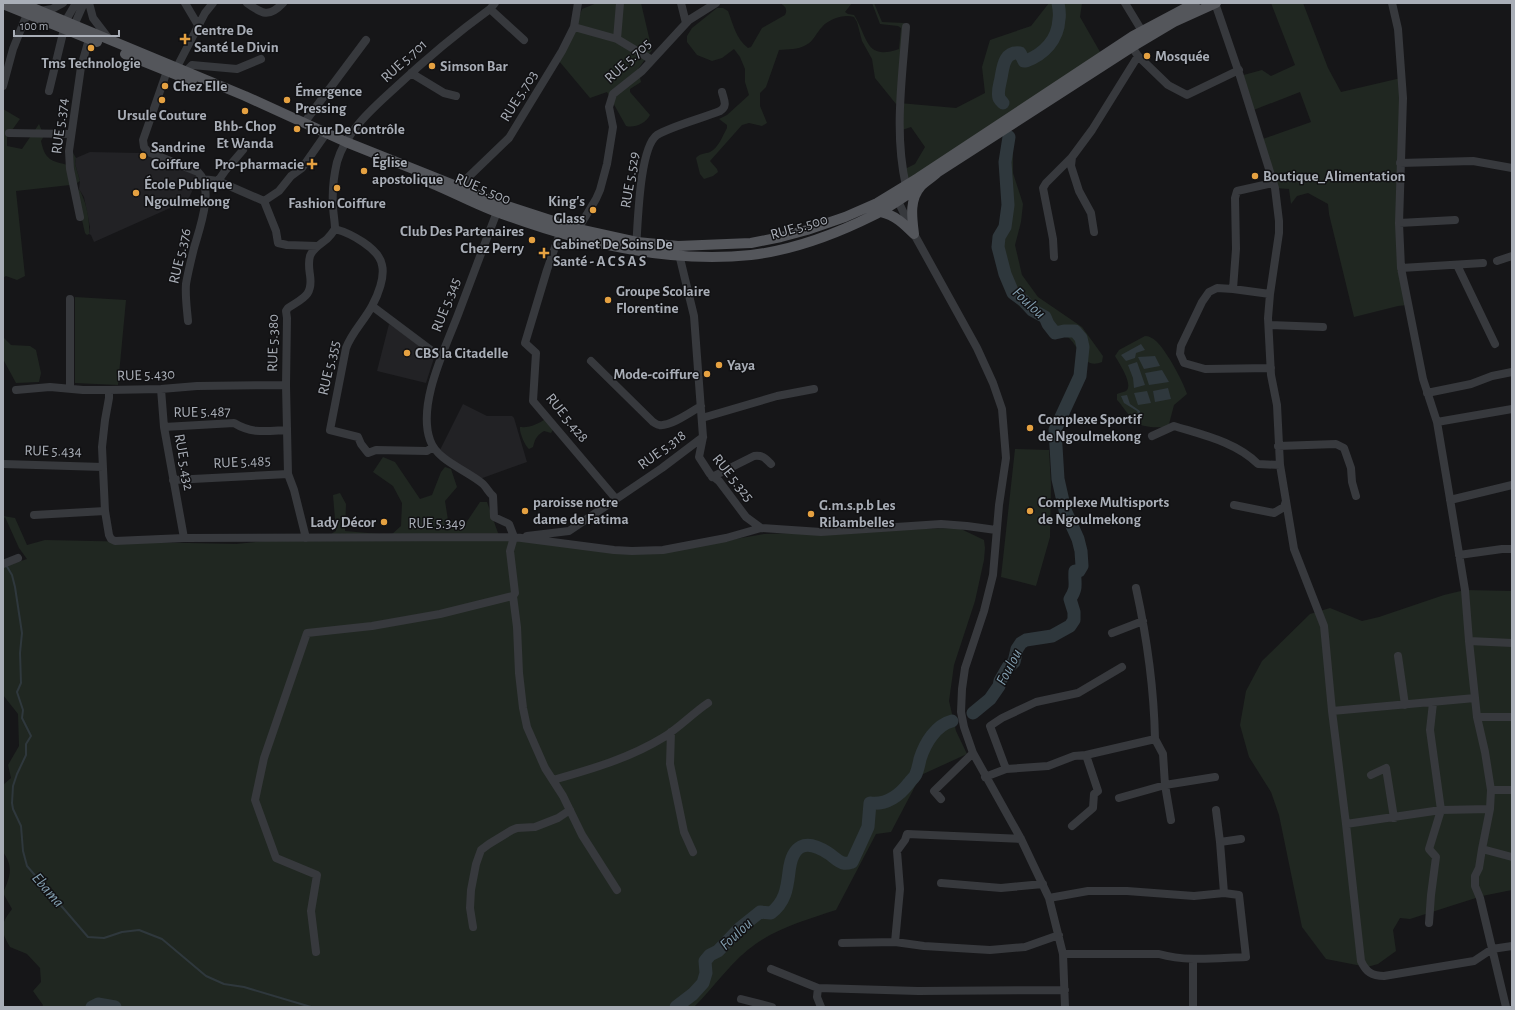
<svg xmlns="http://www.w3.org/2000/svg" width="1515" height="1010" font-family="'Alegreya Sans',sans-serif">
  <style>
    .built { fill: #222225 }
    .green { fill: #202721 }
    .water { fill: #2f383d }
    .lines { fill: none; stroke-linecap: round; stroke-linejoin: round }
    .stream { stroke: #2f383d; stroke-width: 2 }
    .river { stroke: #2f383d; stroke-width: 13 }
    .minor { stroke: #37393d; stroke-width: 8 }
    .major { stroke: #54565b; stroke-width: 10 }
    .poi-dot { fill: #e5a141; stroke: #111113; stroke-width: 1.5 }
    .labels { text-anchor: middle; dominant-baseline: central; stroke-width: 3; stroke-linejoin: round; paint-order: stroke }
    .poi-label { font-size: 15px; font-weight: bold; fill: #a9aeb7; stroke: #111113; text-anchor: start }
    .street-label { font-size: 15px; fill: #a9aeb7; stroke: #111113 }
    .water-label { font-size: 16px; font-style: italic; fill: #829eaf; stroke: #111113 }
  </style>
  <rect width="100%" height="100%" fill="#161618"/>
  <!-- built -->
  <path class="built" d="M90,152L139,153L199,176L188,200L94,242L91,235L89,234L90,227L84,197L79,189L80,181L75,164L76,158Z
    M389,324L431,351L434,358L426,383L377,371Z
    M463,404L487,416H512L514,418L527,462L477,480L437,456Z"/>
  <!-- green -->
  <path class="green" d="M597,3H641L652,50L638,69L641,82L630,89V92L650,115C645,124 635,128 626,126L607,92L590,98L559,61L569,44L582,9Z
    M780,3H852L845,12L848,14L854,15C868,37 865,61 899,49L901,28L898,26L880,24L872,3H874L882,22L904,23L899,102L896,104L875,78L872,59L862,41L857,22L854,17C844,14 829,19 822,27C817,32 813,42 806,45C798,50 788,49 779,50L766,87L760,93V106L767,123L762,126L749,123L742,125L710,161L717,169L718,172L713,176L704,179L700,174L696,158C700,153 705,154 710,152C719,147 722,137 727,128V125L719,119L727,115L749,95L745,82V69L740,57L734,49L722,58L712,61L697,55L687,42V36L692,28L717,8H723L728,11C733,24 736,39 748,48L751,47L762,28L785,15C788,9 785,6 780,3Z
    M1049,3H1082L1080,17L1107,64L906,187L903,170L915,164L925,147L911,127L899,131V103L956,108L985,93L982,67L990,40L1031,26Z
    M1271,3H1303L1328,68L1341,92L1401,78L1399,223L1407,305L1398,306L1354,317L1329,214L1328,204L1308,193L1297,196L1291,204L1289,189L1275,188L1260,140L1311,122L1300,92L1251,111L1240,76L1262,70L1271,76L1295,65Z
    M3,109L20,119L7,137V146L22,149L39,124L44,136L41,141C45,160 51,161 68,165L70,185L16,191L25,276L17,280L6,276L3,278Z
    M1006,149L1013,151V173L1023,204L1021,222L1015,245L1022,275L1038,297L1082,327L1103,356L1102,362C1083,370 1080,348 1069,338C1057,326 1038,322 1025,311C1010,300 998,278 996,259C995,252 999,244 1000,238C1001,229 1001,219 1002,210C1003,193 1001,176 1001,158L1002,153Z
    M73,153L76,158L75,164L80,181L77,183H74Z
    M79,189C86,201 90,219 89,234L87,235L85,233L76,194Z
    M3,293L4,338L11,345L30,346L36,350L41,373L39,382L16,383L3,359Z
    M75,297L126,300L118,385L75,383Z
    M1145,336C1149,336 1153,338 1156,341C1166,350 1183,381 1187,394L1174,405L1168,428C1160,427 1152,428 1145,426C1132,424 1125,408 1117,400V394C1119,393 1124,392 1126,391C1134,385 1119,363 1115,356L1119,350Z
    M547,418L553,430L551,433L544,431C536,436 535,439 533,447L529,449C525,446 519,432 520,427C530,428 538,424 547,418Z
    M1015,449L1049,450L1051,485L1050,537L1036,586L1001,577Z
    M383,457L395,462L420,499L432,495L441,472L445,467L451,469L457,487L445,501L448,520L466,523L480,502H487L498,533L502,538L667,551L764,534L954,528L961,529L984,540L985,548L984,560L975,601L954,665L949,701L956,731L967,754L921,775L891,832L876,834L836,910C809,919 780,927 757,943C733,959 715,986 694,1007H42L43,1005L33,991L41,982L40,968L27,954L10,947C0,930 0,925 12,909L3,893C10,877 14,867 3,852V785L11,778L8,765L19,746L18,714L3,695V567L27,559L19,548L5,517L3,519V516L15,518L27,545L45,540L236,544L331,534L336,531L333,495L340,493L346,504L345,531L391,535L401,526L402,503L393,486L373,472Z
    M1465,590L1512,591V890L1482,896L1410,919L1400,918L1393,930L1396,951L1378,964L1367,967L1326,959L1302,927L1279,815L1271,792L1249,757L1240,725L1246,691L1262,661L1310,614L1330,608L1362,621L1379,617L1444,595Z"/>
  <!-- water -->
  <path class="water" d="M1141,344L1145,350L1136,353L1135,358L1126,361L1121,355Z
    M1155,356L1160,366L1144,369L1138,357Z
    M1137,362L1145,385L1134,388L1133,378L1128,365Z
    M1162,370L1169,382L1149,385L1145,373Z
    M1168,388L1171,399L1155,402L1153,391Z
    M1147,391L1151,403L1138,405L1134,393Z
    M1127,395L1130,404L1140,411L1141,421L1137,411L1124,403L1121,396Z"/>
  <g class="lines">
    <!-- stream -->
    <path class="stream" d="M6,565L12,575L15,587L22,633L20,653L21,683L17,692L23,710L22,718L31,736L26,744V755L17,774L13,786L12,803L13,809L21,826L23,851L27,866L88,937L104,938L122,932L139,930L162,939L206,976L224,984L244,987L311,1007"/>
    <!-- river -->
    <path class="river" d="M1003,103C1001,101 1000,100 999,98C997,91 1000,84 1001,78C1003,67 1004,51 1020,53L1024,61H1026C1044,54 1058,40 1059,19C1060,14 1059,8 1058,3
      M973,713L990,699L999,686L1000,681L1008,667L1014,662L1017,649L1021,643L1026,640L1052,636L1070,626L1074,620V612L1070,599C1078,587 1074,584 1075,571H1079L1082,566L1081,551L1078,539L1065,510L1058,479L1055,430L1080,376L1083,347L1081,338L1075,331H1064L1055,333L1048,324L1045,317L1032,310L1024,301L1013,293L1005,274L998,247L999,237L1005,227L1008,205L1005,162L1009,137
      M92,1007L98,1004L115,1007
      M676,1007L693,994L703,983L706,973L705,961L710,955L718,951L740,928L760,912L771,913C785,902 787,889 789,872C792,845 805,838 828,853C833,856 837,861 843,863C847,864 849,863 852,862L868,827L870,803C886,805 899,796 909,783C911,780 915,777 916,774C918,769 919,764 920,759C925,743 936,725 952,721"/>
    <!-- minor -->
    <path class="minor" d="M89,3L93,18L109,39
      M185,3L198,25
      M247,3C262,14 269,18 283,3
      M495,3L490,9L524,40
      M681,3L686,23
      M1125,3L1142,31
      M1215,3L1240,76L1275,188L1279,221V233L1270,294L1268,318L1271,375L1277,405L1280,465L1286,501L1284,507L1274,513L1234,505
      M1392,3L1398,29L1403,98L1399,223L1401,268L1423,379L1437,422L1448,487L1465,590L1469,641L1477,717L1485,752L1491,790L1490,809L1482,849L1479,868L1475,876V886L1480,898L1506,1007
      M40,11L52,9L63,3
      M62,27L76,3
      M574,27L617,39L652,60
      M906,27C902,80 894,134 906,186
      M72,30L84,3
      M617,39L620,3
      M1138,56L1168,85L1187,95L1239,70
      M177,67L205,13L213,3
      M167,71L143,140L144,147L148,152L198,172C215,188 199,230 194,248C191,260 188,272 186,284C185,296 187,309 188,321
      M186,71L192,65L237,69L261,59
      M411,73L444,93L456,96
      M3,86L13,49L27,14
      M49,91L64,29
      M304,123L366,40
      M9,133L71,134
      M1072,157L1071,166L1079,191L1091,213L1094,232
      M1400,163L1473,161L1512,168
      M203,179L218,181L264,201
      M218,181L225,171L243,150
      M458,187L509,138L562,51L574,27L578,3
      M896,197L914,234L977,348L993,383L1002,409L1006,458L999,505L993,575L984,611L965,668L962,689L961,712L964,727L973,753L1021,839L1049,898L1063,954L1065,1007
      M497,212C484,245 472,278 459,312C446,347 417,403 430,440C437,461 467,470 483,484C487,488 489,493 493,496L494,517L509,524L514,537
      M80,217L70,169L69,151L81,67L89,39
      M1399,223L1455,220
      M335,229C350,233 379,248 382,265C385,277 378,295 372,306C364,321 352,332 346,348L330,430L358,437L361,444L368,453L376,450L427,451L433,447
      M578,229L596,199L600,190L607,164L613,127L609,107L613,94L642,71L689,20L716,3
      M560,233L547,270L525,343L536,353L533,401L616,499
      M317,246L287,245L278,243L276,231L264,201L279,191L291,176L302,168L323,138
      M636,248C638,225 639,148 657,135C672,126 703,118 720,111C728,106 724,100 722,92
      M678,250L694,316L703,437L699,457L710,474L719,481L746,517L761,528
      M1054,257L1053,239L1043,188L1046,183L1072,157L1092,130L1138,56L1132,47
      M1497,261L1512,256
      M1457,265L1495,344
      M1401,268L1483,263
      M1233,289L1236,249L1235,198L1237,191L1273,183
      M1270,294L1233,289L1217,288L1209,292L1202,302L1181,346L1180,354L1184,363L1205,369L1271,368
      M70,299V388
      M372,306L440,357
      M1269,325L1323,327
      M591,361L653,422C655,423 657,425 659,425C670,427 691,412 701,406
      M286,385L197,386L161,389L109,390V398L105,420L102,447L105,511L109,535L111,539L115,541L184,538L514,537L614,550L632,551L663,550L726,538L761,528L821,532L941,524L967,526L996,530
      M161,389L164,427L184,538
      M16,390L50,387L83,390H109
      M1427,393L1471,384L1492,376L1512,372
      M702,418L777,396L814,389
      M1437,422L1512,409
      M164,427L234,423C252,434 266,431 287,430
      M1152,436L1174,426C1203,435 1236,442 1258,464L1280,465
      M1278,446L1336,444L1344,448L1351,468L1352,482L1356,496
      M3,464L103,467
      M712,477L754,456C763,455 765,458 771,464
      M173,480L288,474
      M1450,500L1512,485
      M1286,501L1294,549L1324,626L1332,711L1346,824L1361,961C1366,972 1372,976 1384,976L1474,961L1492,949L1512,946
      M34,515L105,511
      M527,536L569,531L662,468L703,437
      M514,537L510,551L515,593L513,596L517,627L519,673L523,708L527,727L545,768L563,796L582,835L617,890
      M306,538L294,490L288,474L286,385L287,318L286,311L288,308C303,298 313,296 310,275C309,268 308,263 310,256C313,248 321,244 327,239C330,236 333,232 335,229C335,221 333,213 333,205C332,191 334,175 337,162C346,131 373,108 396,87C426,59 457,33 490,9
      M1459,555L1502,549H1512
      M3,564L18,558
      M1112,633L1143,621
      M1469,641L1512,643
      M1398,656L1405,705
      M1332,711L1475,698
      M1477,717H1512
      M671,732L670,764L684,832L693,852
      M1155,739L1163,754L1165,785L1171,820
      M1086,755L1155,739C1154,689 1147,638 1136,588
      M1006,769L990,726L1002,718L1036,702L1078,693L1122,667
      M1371,775L1386,768L1394,818
      M985,777L1006,769L1048,766L1074,756L1086,755L1098,791L1094,794L1093,808L1072,826
      M553,780C592,769 630,758 664,737C680,727 693,713 708,703
      M1491,790H1512
      M1119,798L1165,785L1215,777
      M941,799L934,791L973,753
      M1216,810L1220,842
      M1346,824L1441,810L1490,809
      M1482,849L1512,857
      M941,883L1001,888L1043,884
      M1224,893L1220,842L1241,839
      M1049,898L1088,891H1127L1194,896L1224,893L1239,895L1246,957C1217,958 1187,962 1159,954H1063
      M1429,923L1431,895L1436,857L1429,849L1441,810L1430,730L1433,703
      M473,927L470,908L471,890L476,864L481,850L489,844L512,830L517,828L535,827L558,818L570,810
      M895,942L900,889L897,851L905,840L907,834L1021,839
      M842,943L895,942L924,946L990,950L1025,947L1059,935
      M316,952L311,911L317,875L276,858L255,800L264,758L307,633L372,626L440,614L513,596
      M771,969L818,988L918,991L1065,990
      M818,988L817,997L821,1007
      M741,999L772,1007
      M1193,1007V960"/>
    <!-- major -->
    <path class="major" d="M21,3L245,96L346,142L501,204L578,229L637,242L678,246L751,243L781,237L807,230L845,217L877,203L918,178L1133,36L1195,3
      M3,4L97,42
      M125,54L192,81
      M431,183C453,192 475,204 497,212C577,242 666,264 751,255C794,250 836,234 874,215C890,207 905,196 920,186
      M881,212C895,215 904,224 914,234
      M914,234C912,218 909,199 921,186C926,181 933,177 938,172L1132,47L1174,22L1216,3"/>
  </g>
  <!-- markers -->
  <g class="poi-dot">
    <path d="M183 33h4v4h4v4h-4v4h-4v-4h-4v-4h4z"/>
    <circle cx="91" cy="48" r="4"/>
    <circle cx="1147" cy="56" r="4"/>
    <circle cx="432" cy="66" r="4"/>
    <circle cx="165" cy="86" r="4"/>
    <circle cx="162" cy="100" r="4"/>
    <circle cx="287" cy="100" r="4"/>
    <circle cx="245" cy="111" r="4"/>
    <circle cx="297" cy="129" r="4"/>
    <circle cx="143" cy="156" r="4"/>
    <path d="M310 158h4v4h4v4h-4v4h-4v-4h-4v-4h4z"/>
    <circle cx="364" cy="171" r="4"/>
    <circle cx="1255" cy="176" r="4"/>
    <circle cx="337" cy="188" r="4"/>
    <circle cx="136" cy="193" r="4"/>
    <circle cx="593" cy="210" r="4"/>
    <circle cx="532" cy="240" r="4"/>
    <path d="M542 247h4v4h4v4h-4v4h-4v-4h-4v-4h4z"/>
    <circle cx="608" cy="300" r="4"/>
    <circle cx="407" cy="353" r="4"/>
    <circle cx="719" cy="365" r="4"/>
    <circle cx="707" cy="374" r="4"/>
    <circle cx="1030" cy="428" r="4"/>
    <circle cx="525" cy="511" r="4"/>
    <circle cx="1030" cy="511" r="4"/>
    <circle cx="811" cy="514" r="4"/>
    <circle cx="384" cy="522" r="4"/>
  </g>
  <g class="labels">
    <!-- poi labels -->
    <g class="poi-label">
      <text x="194" y="30">Centre De<tspan x="194" dy="17">Santé Le Divin</tspan></text>
      <text x="1155" y="56">Mosquée</text>
      <text x="91" y="63" text-anchor="middle">Tms Technologie</text>
      <text x="440" y="66">Simson Bar</text>
      <text x="173" y="86">Chez Elle</text>
      <text x="295" y="91">Émergence<tspan x="295" dy="17">Pressing</tspan></text>
      <text x="162" y="115" text-anchor="middle">Ursule Couture</text>
      <text x="245" y="126" text-anchor="middle">Bhb- Chop<tspan x="245" dy="17">Et Wanda</tspan></text>
      <text x="305" y="129">Tour De Contrôle</text>
      <text x="151" y="147">Sandrine<tspan x="151" dy="17">Coiffure</tspan></text>
      <text x="372" y="162">Église<tspan x="372" dy="17">apostolique</tspan></text>
      <text x="304" y="164" text-anchor="end">Pro-pharmacie</text>
      <text x="1263" y="176">Boutique_Alimentation</text>
      <text x="144" y="184">École Publique<tspan x="144" dy="17">Ngoulmekong</tspan></text>
      <text x="585" y="201" text-anchor="end">King's<tspan x="585" dy="17">Glass</tspan></text>
      <text x="337" y="203" text-anchor="middle">Fashion Coiffure</text>
      <text x="524" y="231" text-anchor="end">Club Des Partenaires<tspan x="524" dy="17">Chez Perry</tspan></text>
      <text x="553" y="244">Cabinet De Soins De<tspan x="553" dy="17">Santé - A C S A S</tspan></text>
      <text x="616" y="291">Groupe Scolaire<tspan x="616" dy="17">Florentine</tspan></text>
      <text x="415" y="353">CBS la Citadelle</text>
      <text x="727" y="365">Yaya</text>
      <text x="699" y="374" text-anchor="end">Mode-coiffure</text>
      <text x="1038" y="419">Complexe Sportif<tspan x="1038" dy="17">de Ngoulmekong</tspan></text>
      <text x="533" y="502">paroisse notre<tspan x="533" dy="17">dame de Fatima</tspan></text>
      <text x="1038" y="502">Complexe Multisports<tspan x="1038" dy="17">de Ngoulmekong</tspan></text>
      <text x="819" y="505">G.m.s.p.b Les<tspan x="819" dy="17">Ribambelles</tspan></text>
      <text x="376" y="522" text-anchor="end">Lady Décor</text>
    </g>
    <!-- street labels -->
    <g class="street-label">
      <text transform="translate(404 61) rotate(-42)">RUE 5.701</text>
      <text transform="translate(628 61) rotate(-43)">RUE 5.705</text>
      <text transform="translate(519 96) rotate(-58)">RUE 5.703</text>
      <text transform="translate(60 126) rotate(-83)">RUE 5.374</text>
      <text transform="translate(630 180) rotate(-81)">RUE 5.529</text>
      <text transform="translate(483 189) rotate(23)">RUE 5.500</text>
      <text transform="translate(799 227) rotate(-16)">RUE 5.500</text>
      <text transform="translate(180 256) rotate(-77)">RUE 5.376</text>
      <text transform="translate(446 305) rotate(-69)">RUE 5.345</text>
      <text transform="translate(273 343) rotate(-89)">RUE 5.380</text>
      <text transform="translate(329 368) rotate(-77)">RUE 5.355</text>
      <text transform="translate(146 375) rotate(-2)">RUE 5.430</text>
      <text transform="translate(202 412) rotate(-1)">RUE 5.487</text>
      <text transform="translate(567 418) rotate(51)">RUE 5.428</text>
      <text transform="translate(662 450) rotate(-36)">RUE 5.318</text>
      <text transform="translate(53 451) rotate(1)">RUE 5.434</text>
      <text transform="translate(184 462) rotate(80)">RUE 5.432</text>
      <text transform="translate(242 462) rotate(-3)">RUE 5.485</text>
      <text transform="translate(733 478) rotate(51)">RUE 5.325</text>
      <text x="437" y="523">RUE 5.349</text>
    </g>
    <!-- water labels -->
    <g class="water-label">
      <text transform="translate(1029 303) rotate(43)">Foulou</text>
      <text transform="translate(1009 667) rotate(-62)">Foulou</text>
      <text transform="translate(48 890) rotate(49)">Ebama</text>
      <text transform="translate(736 934) rotate(-43)">Foulou</text>
    </g>
  </g>
  <!-- border -->
  <rect width="1515" height="1010" fill="none" stroke="#a9aeb7" stroke-width="8"/>
  <!-- scale -->
  <path d="M14 30v6h105v-6" fill="none" stroke="#a9aeb7" stroke-width="2"/>
  <text x="20" y="30" font-size="12" fill="#a9aeb7" stroke="#111113" stroke-width="3" paint-order="stroke">100 m</text>
</svg>
